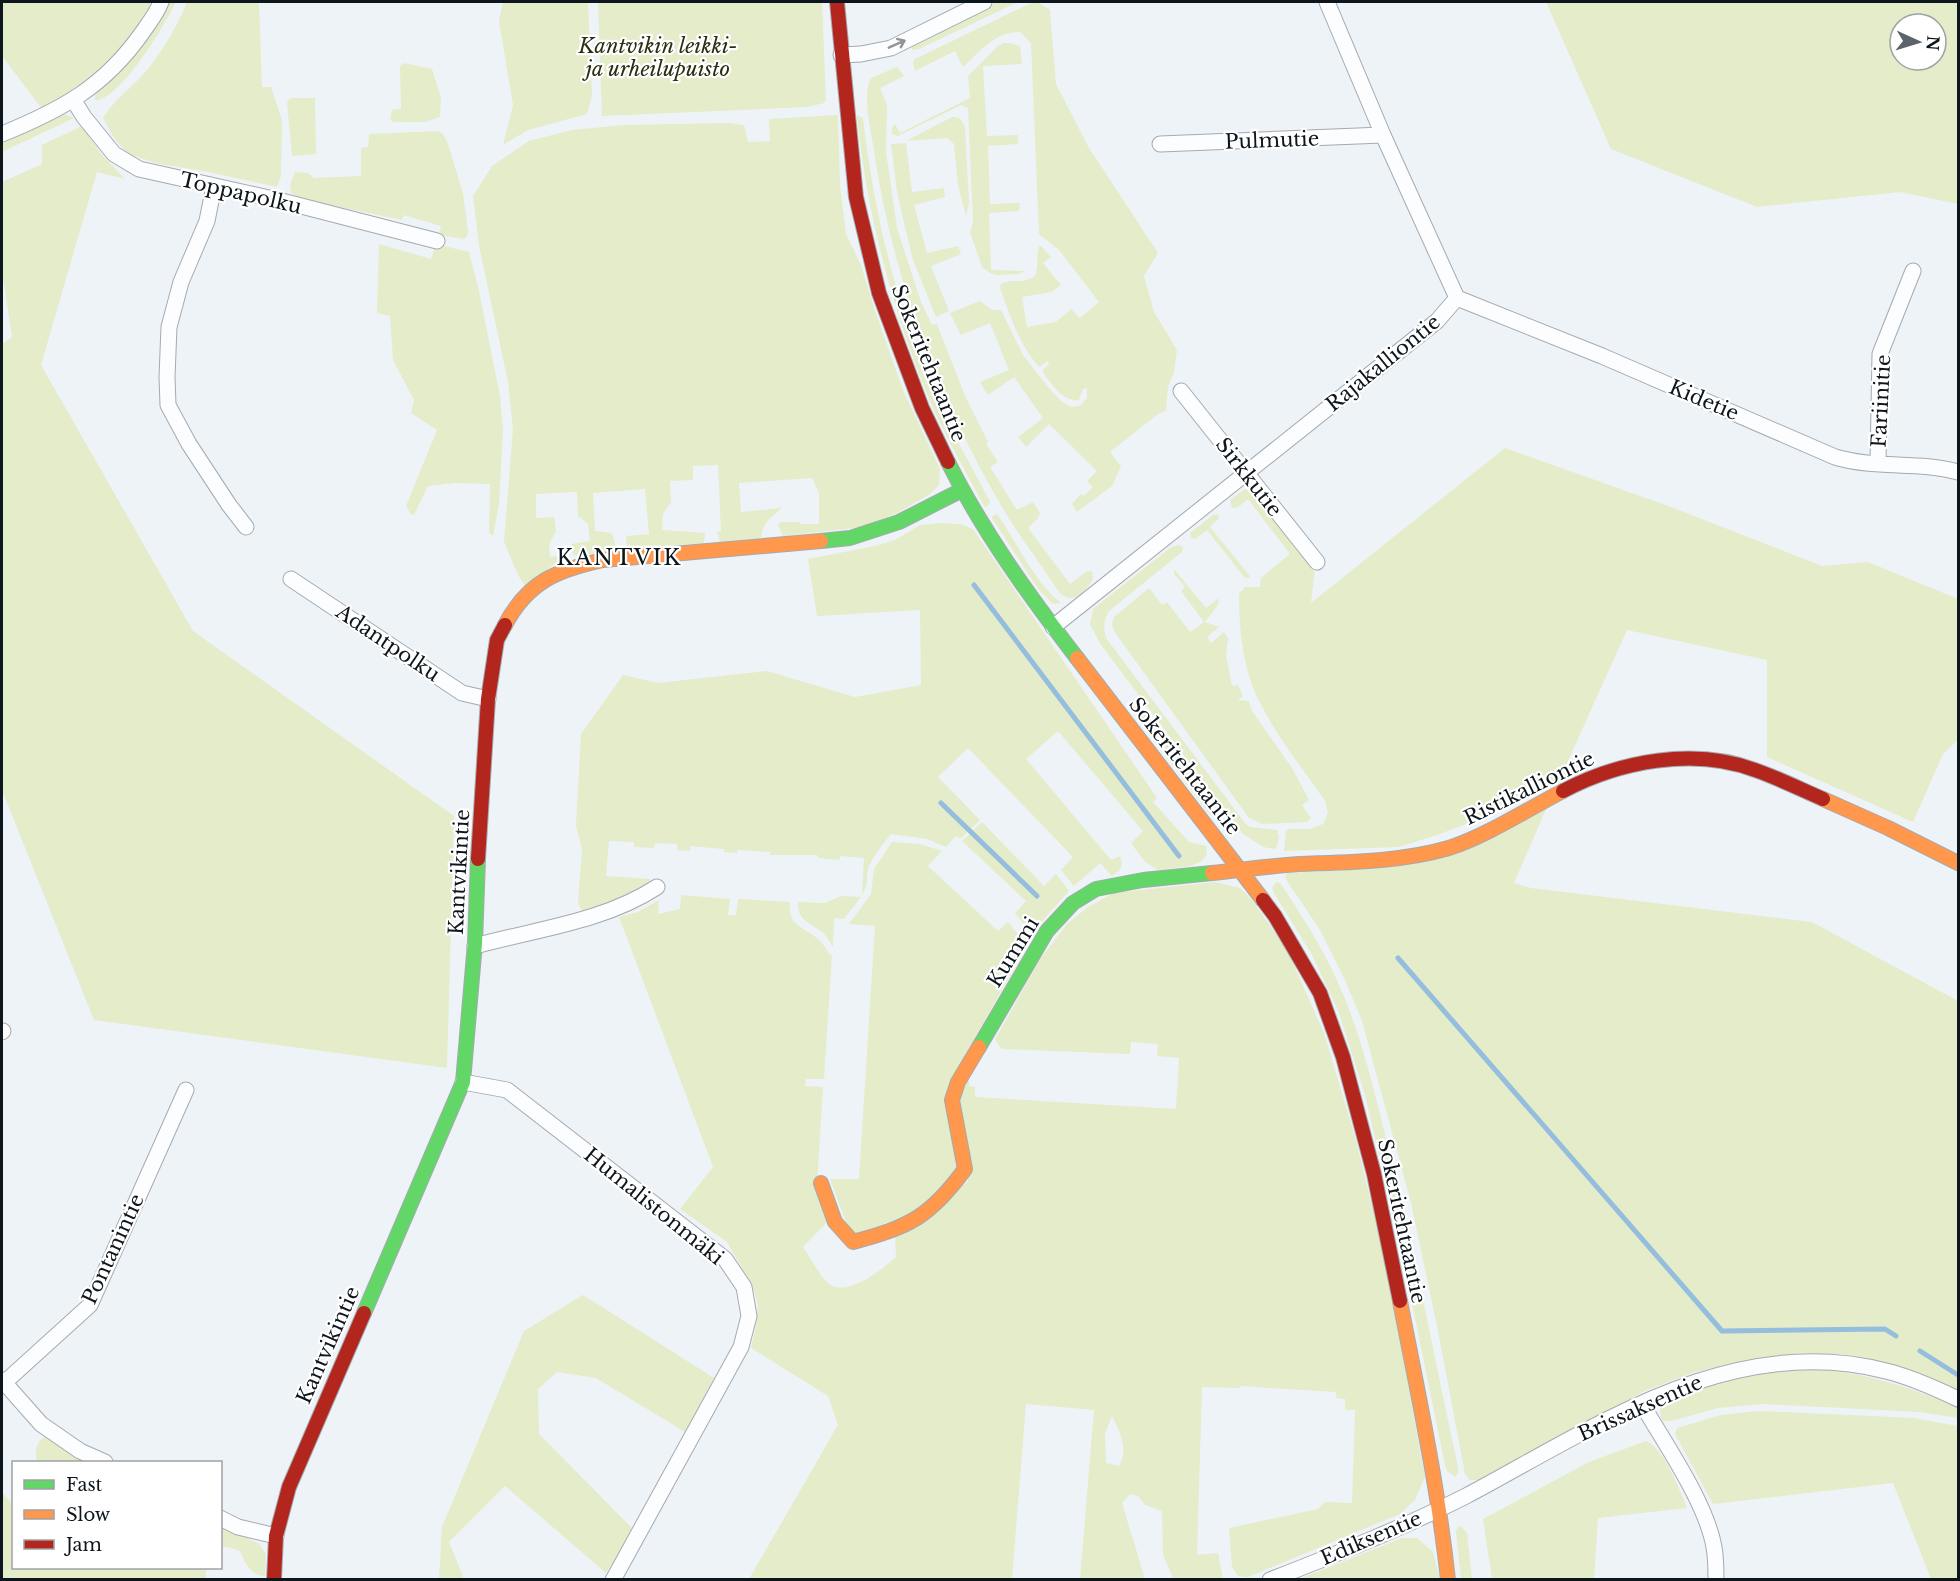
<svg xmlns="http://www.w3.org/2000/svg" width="1960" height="1581" font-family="'Libre Baskerville',serif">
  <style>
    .green { fill: #e5ecc9; fill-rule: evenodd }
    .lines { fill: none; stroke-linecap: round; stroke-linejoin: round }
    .stream { stroke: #94bdde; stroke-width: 5 }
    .street-casing { stroke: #a4aab0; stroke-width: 17 }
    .fast-casing { stroke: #a4aab0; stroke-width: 16 }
    .slow-casing { stroke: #a4aab0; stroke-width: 16 }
    .jam-casing { stroke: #a4aab0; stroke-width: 16 }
    .street { stroke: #fcfdfe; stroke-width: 15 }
    .fast { stroke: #63d668; stroke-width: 14 }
    .slow { stroke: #ff974d; stroke-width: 14 }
    .jam { stroke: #b3261e; stroke-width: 14 }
    .oneway { stroke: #909598 }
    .labels { text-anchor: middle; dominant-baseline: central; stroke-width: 4.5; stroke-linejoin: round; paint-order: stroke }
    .park-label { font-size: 20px; font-style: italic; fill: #2b2e11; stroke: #fff }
    .street-label { font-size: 20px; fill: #0d161c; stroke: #fff }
    .quarter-label { font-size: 22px; letter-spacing: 1.5px; fill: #0d161c; stroke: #fff }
  </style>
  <rect width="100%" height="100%" fill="#eef3f8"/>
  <!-- green -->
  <path class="green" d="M2,2H155C152,10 145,17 139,25C112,61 81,86 42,109L2,56Z
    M168,2H176C166,23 120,101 95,100V95C125,69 151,39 168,2Z
    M187,2H259L262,87H271L282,120L281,176L277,187L204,171L159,164L128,154L114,138L103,118C114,99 133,87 147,70C163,50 178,25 187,2Z
    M503,2H588L592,95L587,114L528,130L503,145L513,105L499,21Z
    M598,2H822L826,100L824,103L807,107L602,116Z
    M997,2H1018L919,49L913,50L911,47L913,43L918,40Z
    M1033,2H1037L1050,10L1056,84L1089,148L1158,253L1144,276L1154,312L1177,350L1174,372L1168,386L1166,411L1158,414L1110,452L1121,466L1112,486L1077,512L1072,504L1081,494L1084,496L1093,487L1087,481L1097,471L1049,424L1026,447L1018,437L1043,418L1014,377L988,395L980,382L1009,370L990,323L961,335L950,313L980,301L992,310H1001L1023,355L1047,386L1061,401L1071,407L1080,406L1087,398V388L1083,389L1079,400C1062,402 1051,383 1042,371L1049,364L1048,361L1039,367C1019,344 1010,316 1000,288L1001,284C1013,278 1022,285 1035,276C1039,266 1036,256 1039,246H1041L1051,257L1043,263L1061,285L1051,292L1022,297L1027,327L1056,322L1071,309L1080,318L1099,302L1059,250L1039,234L1031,43L1020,32C996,31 979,52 963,67L955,51L915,71L913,63L915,59Z
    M1546,2H1958V204L1900,192L1757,207L1611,149ZM1900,24H1936V60H1900Z
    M1004,43H1010L1020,46L1022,64L983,66L987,136L1018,135V144L988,146L990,204L1020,203L1019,211L989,213L991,270L1025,271L1019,274L997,275L990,273L982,267L970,232L973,222L968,108L961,105L898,136L892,134V128L895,124L900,133L970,98L968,76L998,46Z
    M404,63L432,69L441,98L440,117L425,122H393L390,119L392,110L401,109L400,66Z
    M897,67L904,76L880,88L887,105L886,152L897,228L921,302L932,325L937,324L965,396L988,442L986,444L998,462L990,467L1017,510L1033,502L1040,513L1038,518L1028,528L1070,584L1086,572L1092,571L1093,579C1085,593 1072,606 1059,592C1040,563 1018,535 1001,505C938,398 891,273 874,150C871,132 862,94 871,78Z
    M292,98H315L316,154L292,156L287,103L289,99Z
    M64,114L74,118L2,152V142L21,135Z
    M838,115L840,186L846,234L861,265L874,308L903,390L940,469L939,485L930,494L897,513L863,527L783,536L778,525L781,522H799L800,524H819V493L812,478L739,483L741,512L782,508C770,518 763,523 761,538L720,542L717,532L721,531L718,465L693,466V480L670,481L671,502L663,514L662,530L705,533L704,543L627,549L626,536L649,534L645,489L593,493L595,531L612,533L616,547L615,551L576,556L573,554L571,544L590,541L588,524L578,516L577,492L536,494V518L554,517L556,531L549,545L550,557L558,556V561L526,587L518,575L504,542L513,429L508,382L479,246L473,196L492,166L529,141L572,130L624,125L729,123L744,125L748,142L770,141L769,119Z
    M857,115L863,118C875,222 901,326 947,421C961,448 976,475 990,502L987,507L984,506C963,466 939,426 923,384C889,297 866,208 857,115Z
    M952,117C960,117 962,120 965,127L969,203L966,216L958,185L954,144L947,138L906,141Z
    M82,126L101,154L125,179L97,172L41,365L193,631L454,816L447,1068L94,1020L2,790V344L12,337L2,270V182L42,164V145Z
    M438,131L443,134L447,141L463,193L468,231L467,236L464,239L439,235L441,226L404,215L402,220L301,199L291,193L290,184L295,172L308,173L314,178L361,176V148L368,147L369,134Z
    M906,143L912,192L944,188L945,197L914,205L927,253L958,246L961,254L931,266L949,311L936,317L912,257L897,192L891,144Z
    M379,244L431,259L436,244L469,252L479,291L500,396L503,430L499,504L493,536L489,533L490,484L455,483L428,486L414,515L411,514L406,506L437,430L411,413L414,400L393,360L390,316L377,313Z
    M1505,448L1671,507L1822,566L1868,562L1958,599V740L1943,754L1913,822L1767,757V660L1627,630L1559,781L1495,813L1440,834L1399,847L1284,851L1286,831L1288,829H1310L1323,824L1328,813L1325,801C1303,769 1277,737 1259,701C1243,669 1239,629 1239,594L1245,587H1260L1261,578L1290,554L1248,499L1237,508H1232L1230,500L1245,489L1251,490L1315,568L1311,603Z
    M997,514C1018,544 1032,579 1061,603L1053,604L1038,589L992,518V516Z
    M1218,514L1219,518L1210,527L1250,576L1249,578H1245L1207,530L1195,539L1191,538L1190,533L1213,515Z
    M940,523L960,524L973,529L1157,798L1153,802L1189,842L1206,846L1207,854L1202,861L1191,866L1158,870L1145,862L1131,843L1143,831L1058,731L1026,759L1111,860L1120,856L1122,864L1119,871L1112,876L1100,863L1074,886L1061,870L1073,857L968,748L938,777L980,820L960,839L956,836L946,847L927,839L891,834C883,844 874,855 869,866C865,876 870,885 862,894L864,858L840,856V860L818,858L817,855H770V852L738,850L737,853L724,852V849L690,846V851L677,850V844L655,843L654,848L634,847V842L609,841L606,876L651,879C631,898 609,904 583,912L578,904L582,849L576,826L581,734L623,675L658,683L767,671L855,697L921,685L920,610L817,616L808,559L875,546L895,540L920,525Z
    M1179,545L1183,547L1182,552L1109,611C1104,620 1103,627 1106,638L1245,823L1250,827L1277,830L1279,837L1276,849L1263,847L1243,834L1101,645L1090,625L1093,609L1171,547Z
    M1174,569L1206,608L1219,598L1218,605L1205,622L1219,627L1207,637L1211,643L1224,632L1228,638L1226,655L1232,686L1238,685L1243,696L1238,700L1249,701L1252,711L1292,768L1309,800L1302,805L1311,818L1307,822L1262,824L1249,818L1116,634L1112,625L1114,617L1149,588L1162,605L1167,602L1190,632L1204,622L1181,591L1185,587L1174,574Z
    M1134,700L1218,812L1216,817H1213L1208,812L1145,729L1131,703Z
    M1547,807L1514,883L1531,888L1812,922L1958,1001V1391L1882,1362L1841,1354L1800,1353L1759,1358L1695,1372L1647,1390L1478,1480H1470L1465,1474L1438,1331L1411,1203L1362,1021L1345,980L1320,930L1285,878L1287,873L1357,869Z
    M982,822L1044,886L1056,874L1069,891L1038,926L1023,923L1015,913L1026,901L962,841Z
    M892,842L920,844L942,851L928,866L998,931L1008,922C1016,931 1022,938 1024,951L952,1078L961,1165L919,1211L851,1236L830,1179H859L875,926L849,924L871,894L874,869Z
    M1215,882L1240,888L1252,900L1287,950L1324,1033L1354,1133L1385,1258L1425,1477L1415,1500L1400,1514L1248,1577L1238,1576L1232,1567L1229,1528L1318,1509L1325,1502L1352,1503L1355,1410H1345V1399L1336,1398V1392L1240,1386L1239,1388L1202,1387L1197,1555L1218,1553L1223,1579L1177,1580L1173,1578L1163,1555L1162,1511L1145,1505L1138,1496L1130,1494L1122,1503L1145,1579H1080L1094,1410L1026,1404L1012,1579H749L838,1425L828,1396L751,1348L756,1325L758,1305L753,1288L727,1242L680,1209L713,1167L619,917L638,912L659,900L658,914L680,909L681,895L730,899L728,915H736L738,899L790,902C787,929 808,927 821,942C825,946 827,951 830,955H832L824,1079H806L805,1086L823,1087L817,1186L828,1221L803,1247C811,1258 818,1274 828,1283C847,1299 882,1269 896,1257L895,1236L968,1181L960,1096L969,1079V1086L975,1087V1097L1176,1109L1179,1058L1157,1056L1158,1044L1131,1042L1130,1054L1002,1049L995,1040L1040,959L1067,924L1088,907L1114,893ZM1112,1416C1120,1432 1129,1449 1119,1466L1106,1463L1105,1434Z
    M1276,882L1280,883C1304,918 1327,955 1343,994C1362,1040 1374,1089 1386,1138C1414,1247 1434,1357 1458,1467V1473L1455,1477L1447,1471L1445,1465L1402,1254L1365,1095L1338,1010L1311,953L1275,895L1272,888Z
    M841,896L861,897L844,919L834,918L833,947C830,943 828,937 824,934C812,923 797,922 798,902L825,903Z
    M583,1295L714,1378L685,1432L596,1378L557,1372L538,1389L539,1434L634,1530L606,1573L505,1486L449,1542L464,1579L439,1580L442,1527L524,1331Z
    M1814,1369C1868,1373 1909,1387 1958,1407V1418L1920,1412L1762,1404L1718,1408L1671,1421H1663L1661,1417L1660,1408C1667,1398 1676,1397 1687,1392C1729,1377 1770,1371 1814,1369Z
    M1759,1411L1914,1418L1958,1426V1579H1931L1893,1483L1713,1504L1675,1434L1677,1428L1721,1415Z
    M45,1437L89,1462H37C35,1452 35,1443 45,1437Z
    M1646,1441C1664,1448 1680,1490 1687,1508L1598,1518L1594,1579H1492L1483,1519L1589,1462Z
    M2,1492L13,1505L14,1568H206V1579H2Z
    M221,1524L259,1544L266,1554L265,1576C251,1576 245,1563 240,1551L228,1547H221Z
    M1461,1526L1467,1533L1472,1579H1461L1456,1532L1457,1528Z
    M1402,1538H1417L1433,1552L1440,1580H1297Z"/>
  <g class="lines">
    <!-- stream -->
    <path class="stream" d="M974,585L1179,856
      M941,803L1037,896
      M1398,958L1722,1331L1885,1329L1896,1336
      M1920,1351L1958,1375"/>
    <!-- street casing -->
    <g class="street-casing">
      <path id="street" d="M841,55L861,54L891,48L984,2
        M74,101L84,117L114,154L139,169L278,200L437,241
        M2,134C61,110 104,87 142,33C149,23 157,13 161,2
        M1160,144L1383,135
        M214,186L207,221L181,282L169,327L167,377L168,405L189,444L229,505L246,527
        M1457,298L1602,356L1835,457C1875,469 1918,461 1958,472
        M1181,391L1317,562
        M1878,464L1880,354L1913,271
        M291,579L462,693L488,699
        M1053,627L1437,321L1457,298L1383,135L1327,2
        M475,946C537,929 603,922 657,887
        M2,1032L3,1031
        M463,1082L507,1090L725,1259L744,1287L749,1316L741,1347L613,1580
        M2,1380L41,1424L80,1451L105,1462
        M4,1383L90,1305L186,1090
        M1642,1404C1665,1444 1706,1502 1714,1547C1716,1558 1716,1569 1716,1580
        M220,1518L238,1527L276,1536
        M1270,1580C1334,1555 1405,1527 1466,1496C1596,1427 1732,1331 1886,1371C1911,1377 1935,1388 1958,1399"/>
    </g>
    <!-- fast casing -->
    <g class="fast-casing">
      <path id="fast" d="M948,462C983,532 1030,597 1077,658
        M821,541L850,538L899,522L962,490
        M979,1047L1047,931L1073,903L1096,889L1143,880L1212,873
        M364,1313L463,1082L475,943L478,859"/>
    </g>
    <!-- slow casing -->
    <g class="slow-casing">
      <path id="slow" d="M505,625C528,581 558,570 603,560L821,541
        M1077,658L1263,900
        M1823,799L1888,828L1958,863
        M1212,873C1241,870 1270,866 1299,864C1349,862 1400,862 1449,848C1486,836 1528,809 1563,791
        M821,1183L835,1222L853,1242C909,1227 930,1217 965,1169L952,1100L958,1082L979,1047
        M1400,1301C1418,1394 1438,1486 1448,1580"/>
    </g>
    <!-- jam casing -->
    <g class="jam-casing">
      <path id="jam" d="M837,2L856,197L879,293L922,408L948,462
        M1563,791C1620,761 1694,747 1755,770C1778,778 1800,789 1823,799
        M478,859L488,699L497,640L505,625
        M1263,900L1275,916L1320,993L1343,1057L1374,1174L1400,1301
        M274,1580L276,1536L289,1487L364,1313"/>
    </g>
    <!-- street -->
    <use href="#street" class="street"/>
    <!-- fast -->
    <use href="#fast" class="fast"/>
    <!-- slow -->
    <use href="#slow" class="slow"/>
    <!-- jam -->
    <use href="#jam" class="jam"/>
  </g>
  <!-- one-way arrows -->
  <defs><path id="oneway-shaft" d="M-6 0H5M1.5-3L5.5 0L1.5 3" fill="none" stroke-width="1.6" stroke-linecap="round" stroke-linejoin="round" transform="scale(1.5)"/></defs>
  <use class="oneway" href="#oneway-shaft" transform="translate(897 44) rotate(-24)"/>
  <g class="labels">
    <!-- park labels -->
    <g class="park-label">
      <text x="658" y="46">Kantvikin leikki-<tspan x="658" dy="23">ja urheilupuisto</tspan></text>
    </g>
    <!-- street labels -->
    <g class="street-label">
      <text transform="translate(1272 140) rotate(-2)">Pulmutie</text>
      <text transform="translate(241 193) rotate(13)">Toppapolku</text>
      <text transform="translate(929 363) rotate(68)">Sokeritehtaantie</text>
      <text transform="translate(1383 363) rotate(-39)">Rajakalliontie</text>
      <text transform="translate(1704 400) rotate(23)">Kidetie</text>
      <text transform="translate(1881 401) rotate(-87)">Fariinitie</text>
      <text transform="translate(1249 477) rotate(52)">Sirkkutie</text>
      <text transform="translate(388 643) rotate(34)">Adantpolku</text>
      <text transform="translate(1185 766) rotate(52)">Sokeritehtaantie</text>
      <text transform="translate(1529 788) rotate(-26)">Ristikalliontie</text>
      <text transform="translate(459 872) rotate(-87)">Kantvikintie</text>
      <text transform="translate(1013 952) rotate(-58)">Kummi</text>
      <text transform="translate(654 1206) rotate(39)">Humalistonmäki</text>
      <text transform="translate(1402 1221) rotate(78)">Sokeritehtaantie</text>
      <text transform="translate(113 1249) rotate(-65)">Pontanintie</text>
      <text transform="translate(328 1345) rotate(-66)">Kantvikintie</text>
      <text transform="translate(1640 1408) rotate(-24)">Brissaksentie</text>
      <text transform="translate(1371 1538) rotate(-23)">Ediksentie</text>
    </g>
    <!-- quarter labels -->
    <g class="quarter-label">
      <text x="619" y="557">KANTVIK</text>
    </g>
  </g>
  <!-- border -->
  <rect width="1960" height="1581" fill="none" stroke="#0d161c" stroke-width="6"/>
  <!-- legend -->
  <rect x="12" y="1461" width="210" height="108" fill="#ffffff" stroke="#9ea2a4" stroke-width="1.5"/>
  <rect x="24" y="1480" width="30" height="9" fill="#63d668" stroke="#9ea2a4" stroke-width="1.5"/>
  <text x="66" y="1491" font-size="18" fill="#0d161c">Fast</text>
  <rect x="24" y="1510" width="30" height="9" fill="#ff974d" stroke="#9ea2a4" stroke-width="1.5"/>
  <text x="66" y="1521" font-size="18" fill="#0d161c">Slow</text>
  <rect x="24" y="1540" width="30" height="9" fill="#b3261e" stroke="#9ea2a4" stroke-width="1.5"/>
  <text x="66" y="1551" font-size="18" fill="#0d161c">Jam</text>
  <!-- north arrow -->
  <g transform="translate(1918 42) rotate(94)"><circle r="28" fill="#ffffff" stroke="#9ea2a4" stroke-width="1.5"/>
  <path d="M0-4.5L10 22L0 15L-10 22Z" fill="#5c6369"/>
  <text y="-9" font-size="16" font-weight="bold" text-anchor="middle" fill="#0d161c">N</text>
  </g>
</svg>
